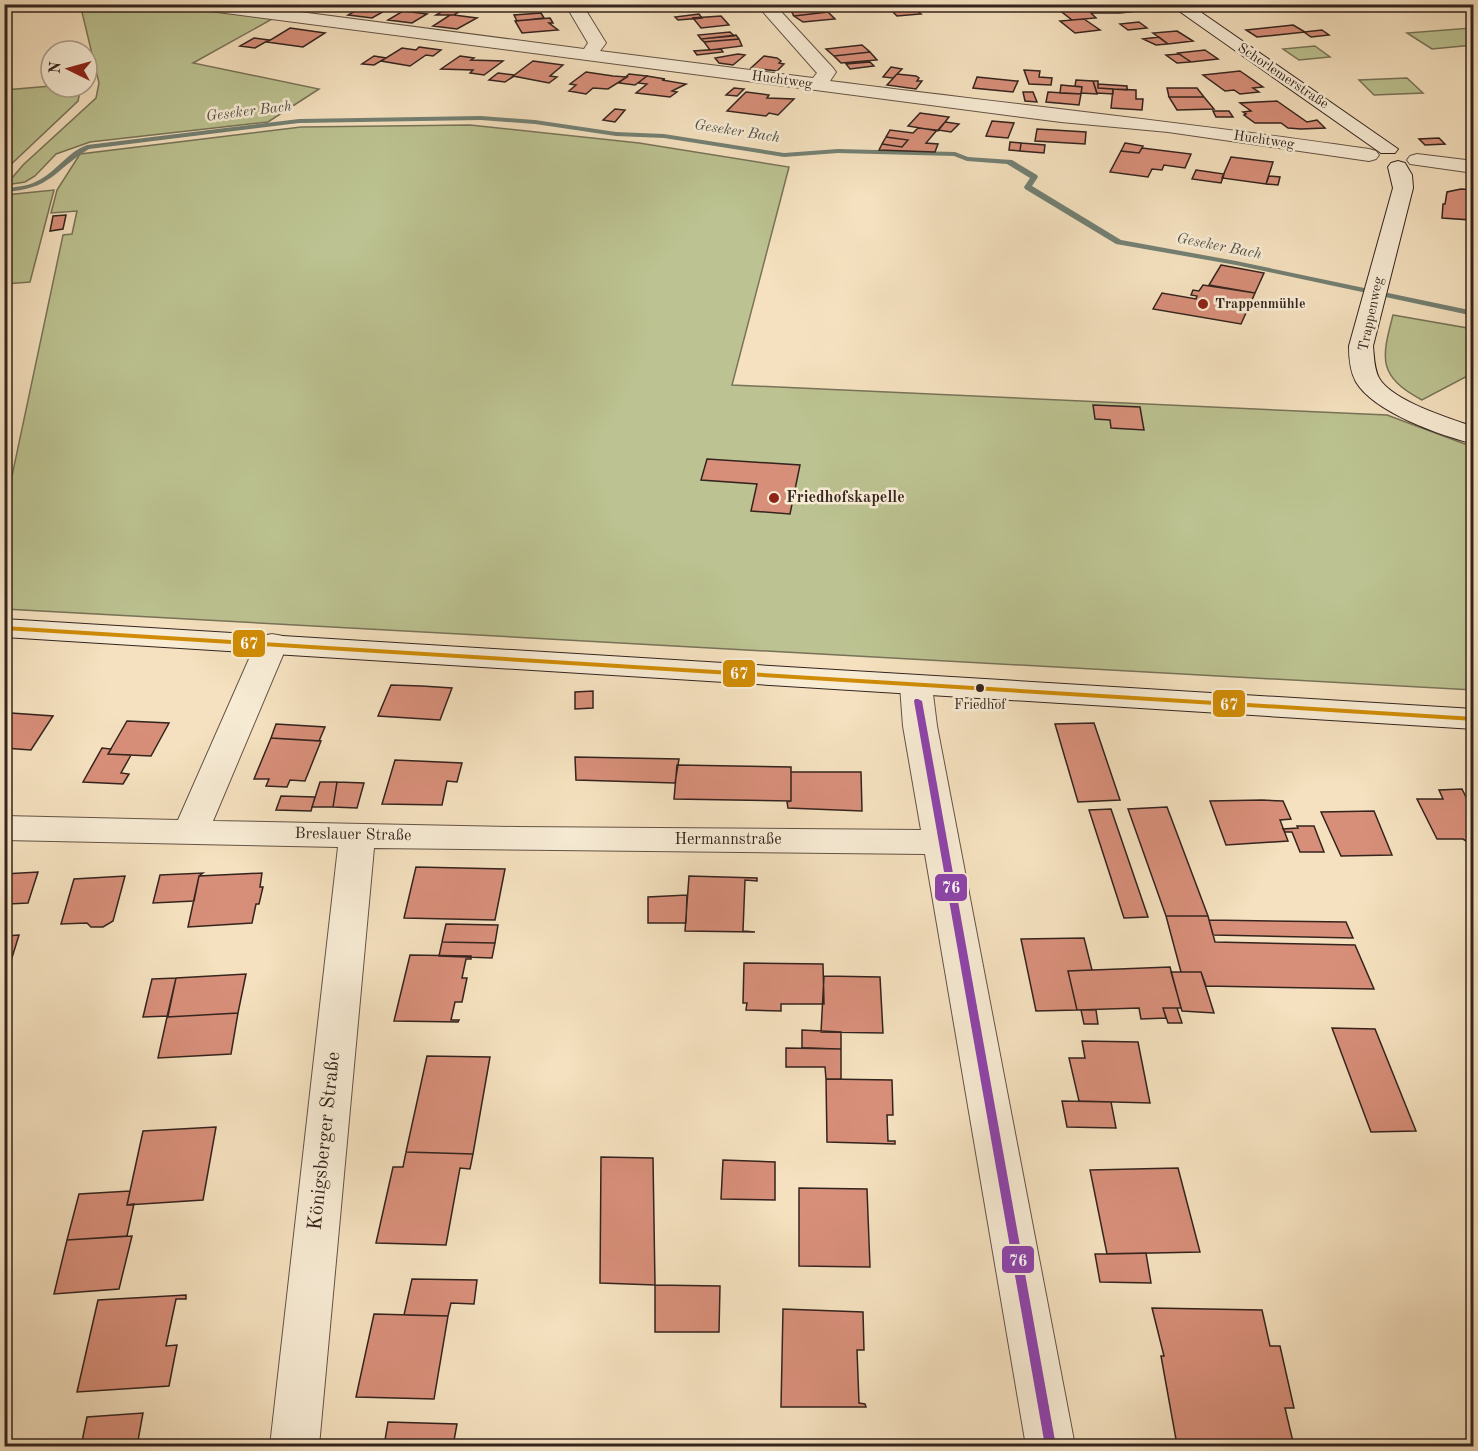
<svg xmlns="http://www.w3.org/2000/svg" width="1478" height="1451" font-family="'Old Standard TT',serif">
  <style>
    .green { fill: #bcc291; stroke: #787358; stroke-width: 1.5 }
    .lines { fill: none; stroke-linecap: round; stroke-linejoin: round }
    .stream { fill: #738073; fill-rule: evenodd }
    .building { fill: #d88f7a; stroke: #34241e; stroke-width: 1.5 }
    .street-casing { stroke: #645346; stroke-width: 2 }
    .secondary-casing { stroke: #34241e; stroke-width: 2 }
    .street { fill: #f8ecd5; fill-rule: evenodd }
    .secondary { fill: #f8ecd5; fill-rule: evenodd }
    .bus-1-casing { stroke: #f8ecd5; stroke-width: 4 }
    .bus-2-casing { stroke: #f8ecd5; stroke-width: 4 }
    .bus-1 { fill: #d08c06; fill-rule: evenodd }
    .bus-2 { fill: #8e44ad; fill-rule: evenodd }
    .poi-dot { fill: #8f2418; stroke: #f8ecd5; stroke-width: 2 }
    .bus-dot { fill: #34241e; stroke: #f8ecd5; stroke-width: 2 }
    .labels { text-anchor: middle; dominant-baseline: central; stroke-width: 5; stroke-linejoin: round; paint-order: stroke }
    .far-street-label { font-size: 14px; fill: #34241e; stroke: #f8ecd5 }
    .far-poi-label { font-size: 14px; font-weight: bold; fill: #34241e; stroke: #f8ecd5; text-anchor: start }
    .bus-label { font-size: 14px; fill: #34241e; stroke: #f8ecd5 }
    .far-water-label { font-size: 15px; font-style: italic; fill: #545249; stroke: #f8ecd5 }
    .poi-label { font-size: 16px; font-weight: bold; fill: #34241e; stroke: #f8ecd5; text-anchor: start }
    .street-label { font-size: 16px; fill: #34241e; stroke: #f8ecd5 }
    .near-street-label { font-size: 20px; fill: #34241e; stroke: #f8ecd5 }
    .line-badge { stroke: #f8ecd5; stroke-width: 2 }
    .badge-label { font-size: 16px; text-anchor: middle; font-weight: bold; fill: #fff }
  </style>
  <rect width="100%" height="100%" fill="#f5e1bf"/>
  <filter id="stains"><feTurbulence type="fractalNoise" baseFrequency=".00333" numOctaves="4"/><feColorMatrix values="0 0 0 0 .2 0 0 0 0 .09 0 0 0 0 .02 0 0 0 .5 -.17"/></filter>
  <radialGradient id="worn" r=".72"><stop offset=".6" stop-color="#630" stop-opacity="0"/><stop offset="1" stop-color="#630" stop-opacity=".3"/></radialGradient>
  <!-- green -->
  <path class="green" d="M84,5H157L274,18L193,63L319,89L268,122L90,142L56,154L35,176L25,182L6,185L23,165L96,98L99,83L81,8Z
    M1471,28L1473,45L1432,49L1407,33Z
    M1315,46L1330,57L1299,60L1283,49Z
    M1407,78L1423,93L1374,95L1359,80Z
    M51,86L81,87L78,101L5,170V90Z
    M470,125L639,143L789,167L732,385L1387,415L1473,447V690L5,609V509L63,235L72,234L77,211L51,213L57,190L80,154L301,127Z
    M54,190L30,282L5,284V195Z
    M1393,315L1473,329V373L1422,400C1378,376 1381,360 1393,315Z"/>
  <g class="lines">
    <!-- stream -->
    <path class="stream" d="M481,116L535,120L616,132L664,134L784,153L838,149L955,152L968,157L1012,160L1037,175L1038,177L1032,186L1121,240L1236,261L1474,311V316L1236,265L1116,244L1025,189L1024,187L1030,178L1007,164L967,161L954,156L838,153L784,157L664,138L616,136L535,124L481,120L299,123L89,149C53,171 52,189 4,192V188C18,187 30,186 41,179C58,169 68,152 87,145L299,119Z"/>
  </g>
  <!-- building -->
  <path class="building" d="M507,4H535L538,9L511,11Z
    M592,4H623L621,5L623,8L596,10Z
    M1109,4L1120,13H1091L1096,18L1072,20L1058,9Z
    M1109,4H1139L1147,10L1120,13Z
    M364,6L388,9L372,18L348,15Z
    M822,6L828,12L794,16L790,9Z
    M448,8H465L454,15H436Z
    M915,9L921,14L897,16L892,11Z
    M403,11L427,14L412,23L388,20Z
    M828,12L835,19L803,22L794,16Z
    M541,13L544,18L517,21L514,15Z
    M699,14L702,18L678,20L675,17Z
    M450,15H454L477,18L457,29L433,26Z
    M721,16L729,25L701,28L693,18Z
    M550,18L553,23H549L558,30L522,33L515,21Z
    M1084,19L1100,30L1075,33L1060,21Z
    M1139,22L1147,28L1128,30L1120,24Z
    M1293,25L1305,32L1257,37L1246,30Z
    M290,28L325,33L303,47L267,42Z
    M1322,30L1329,35L1311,37L1304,32Z
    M1177,31L1193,41L1168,44L1153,33Z
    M730,32L734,36L701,39L698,35Z
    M736,35L739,39L704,42L701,39Z
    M1159,37L1168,44L1156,45L1143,39Z
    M254,38L269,40L255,48L240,46Z
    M739,39L742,46L710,50L704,42Z
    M862,45L870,52L834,56L826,49Z
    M419,47L441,50L433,56L426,55L410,66L381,61L402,48L416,50Z
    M721,49L723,52L697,55L694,51Z
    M1205,50L1218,59L1191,62L1178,53Z
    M870,52L877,60L841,63L834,56Z
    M738,54L745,55L733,65L719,63L715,58Z
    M1179,54L1191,62L1177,63L1166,55Z
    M374,56L386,58L374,65L362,64Z
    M460,56L474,58L471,60L503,61L484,75L470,73L473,70L441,69Z
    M764,56L777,58L781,61L779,63L784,64L777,71L751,68Z
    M533,61L563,65L550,76L557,77L549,83L513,76Z
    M870,62L874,66L850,69L846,64Z
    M891,67L902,69L893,78L883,77Z
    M1024,70L1040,71L1039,77L1052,78L1051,85L1029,84Z
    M1240,71L1263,87L1253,88L1259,92L1240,94L1234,90L1225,91L1203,75Z
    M586,72L613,76L627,77L608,89L593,88L586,94L569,91L576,85L570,84Z
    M498,73L514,75V76L505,82L489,80Z
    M629,74L647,76L635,85L619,83Z
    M897,74L916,76L919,78L917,81H922L916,89L887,85Z
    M647,76L665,79L662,80L686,84L672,91L677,92L670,97L636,93L647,84L638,83Z
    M977,77L1016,81H1018L1013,92L973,88Z
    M1076,80L1093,81L1097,94L1081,93L1082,87L1075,86Z
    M1093,81H1098V88L1113,89V94L1097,93Z
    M1098,84L1127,86V90L1098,88Z
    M1061,85L1082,87L1081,94L1060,93Z
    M734,88L744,89L737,96L726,95Z
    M1167,88H1197L1204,97H1169Z
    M1113,89L1136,90V99H1143L1142,110L1111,108Z
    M746,92L769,95L767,98L794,99L778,115L769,113L766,116L727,111Z
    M1023,92H1033L1037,102L1025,101Z
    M1048,92L1081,94L1079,105L1046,102Z
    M1169,97H1204L1214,109L1177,110Z
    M1277,101L1307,122L1317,120L1325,128L1301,129L1288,128L1281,123H1255L1244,115L1246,114L1243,112L1251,111L1240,103Z
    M615,109L625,110L615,122L603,120Z
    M1213,111H1229L1233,117H1216Z
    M920,113L949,117L938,131L908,126Z
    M992,121L1014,123L1008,138L986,136Z
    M945,122L959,124L951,132L938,130Z
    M918,128L937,130L926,143L938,144L935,152L879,150L882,144L902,147L908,140L886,137L890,130L913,133Z
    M1037,129L1086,132L1085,144L1035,141Z
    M886,137L908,140L902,147L882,144Z
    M1439,138L1445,144L1425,145L1419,139Z
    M1010,142L1021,143L1020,151L1009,150Z
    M1021,143L1045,145L1044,153L1020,151Z
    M1125,143L1143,146L1139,153L1121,151Z
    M1142,148L1191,154L1185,168L1164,165L1162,170L1152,169L1148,177L1110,172L1121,151L1139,153Z
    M1231,157L1273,162L1266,184L1222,178Z
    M1196,170L1224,174L1221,183L1192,179Z
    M1269,176L1280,177L1278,185L1266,184Z
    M1461,189L1474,190V218H1470L1472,220L1442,218L1443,204H1445L1447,192Z
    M66,215L63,229L50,231L53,216Z
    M1221,265L1264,273L1255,293L1209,285Z
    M1203,285L1255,293L1241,324L1153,309L1162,293L1196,299L1197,296L1191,295L1193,290L1199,291Z
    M1093,405L1140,407L1144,430L1111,428L1110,420L1095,419Z
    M707,459L800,465L790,514L751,511L757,484L701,480Z
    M391,685L422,686L452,688L440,720L378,716Z
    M593,691V708L575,709V692Z
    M11,713L53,716L31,750L4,748V723Z
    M127,721L169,723L151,756L108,754Z
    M1094,723L1120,800L1078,802L1055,724Z
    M276,724L325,727L319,741L271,738Z
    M271,738L321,741L305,781L290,780L287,787L266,786L269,779H254Z
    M102,748L111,749L108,754L131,755L121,773L129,774L123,784L83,782Z
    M575,757L679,759L675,783L576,780Z
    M395,760L462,763L457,782L447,781L442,805L382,804Z
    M677,765L791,767V801L674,799Z
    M791,772H861L862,811L788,808L787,802L791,801Z
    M320,782H337L333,807H312Z
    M337,782L364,783L357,808L333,807Z
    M1462,789L1467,799H1474V846L1463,839H1437L1417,799H1443L1439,790Z
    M281,796L315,797L311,811L276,810Z
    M1262,800L1283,801L1291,819L1280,820L1288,841L1226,845L1210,801Z
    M1167,807L1208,916H1166L1128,809Z
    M1111,809L1148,917L1124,918L1089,810Z
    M1374,811L1392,855L1341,856L1321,812Z
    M1297,826H1314L1324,852H1300L1292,832H1285L1283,829L1298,828Z
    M416,867L505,869L495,920L404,918Z
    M38,872L28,903L9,904L11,899H4V874Z
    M203,873L199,876L194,901L153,903L160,875Z
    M262,873L260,887H263L259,904H256L252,923L188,927L199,876Z
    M125,876L113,921L103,927H91L87,923L61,924L74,879Z
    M689,876L757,878V881L745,880L743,931L755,932L685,931Z
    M687,895L686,923H648V897Z
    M1166,916H1208L1215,942L1355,945L1374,989L1206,986L1201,972H1181Z
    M1209,920L1346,922L1353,938L1213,935Z
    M446,924L498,925L495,943L442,942Z
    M19,935L10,964H4V936Z
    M1084,938L1092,970L1068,971L1077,1010L1036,1011L1021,939Z
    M442,942L495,943L492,958L439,956Z
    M410,955L471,956V959H466L462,978H467L462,1002H455L451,1020H459L458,1022L394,1021Z
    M744,963L823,964L824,1004H781V1011L746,1010L747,1003H743Z
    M1170,967L1181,1008H1163L1166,1018L1141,1019L1139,1008L1077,1010L1068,971Z
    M1171,972H1201L1214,1013L1182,1011Z
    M246,974L238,1013L167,1017L176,978Z
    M824,976L880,977L883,1033L821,1032Z
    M176,978L168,1016L143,1017L152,979Z
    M1163,1008H1177L1182,1023H1168Z
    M1081,1010H1096L1098,1024H1084Z
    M238,1013L231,1054L158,1058L167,1017Z
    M1332,1028L1375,1029L1416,1131L1371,1132Z
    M802,1030L841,1032V1049L802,1048Z
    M1082,1041L1138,1042L1150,1103L1079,1101L1069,1058H1085Z
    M786,1048L841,1049V1079H826L825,1067H786Z
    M427,1056L490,1057L473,1154L406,1152Z
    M826,1079L892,1080L893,1115H887L888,1141H895V1144L827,1142Z
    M1062,1101L1111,1102L1116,1128L1067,1127Z
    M216,1127L203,1200L127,1205L143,1131Z
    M406,1152L473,1154L470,1169L460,1168L446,1245L376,1243L393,1167H403Z
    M601,1157L653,1158L655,1285L600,1283Z
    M723,1160L775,1162V1200L721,1199Z
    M1178,1168L1200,1252L1107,1254L1090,1170Z
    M799,1188L867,1189L870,1267L799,1266Z
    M130,1191L127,1205L134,1204L127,1236L67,1240L79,1194Z
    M132,1236L119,1289L54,1294L67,1240Z
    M1146,1253L1151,1283L1100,1282L1095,1254Z
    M412,1279L477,1280L474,1304L451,1303L448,1316L404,1315Z
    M655,1285L720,1286L719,1332H655Z
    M186,1295V1299H176L166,1346L177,1345L169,1386L77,1392L98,1300Z
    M1152,1308L1262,1310L1270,1346H1280L1294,1408H1285L1294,1446L1177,1445L1161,1356H1164Z
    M783,1309L863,1312L864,1350H857L859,1403L865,1404L866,1407H781Z
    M374,1314L448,1316L434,1399L356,1397Z
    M143,1413L137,1446H81L87,1417Z
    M388,1422L457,1424L453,1446H384Z"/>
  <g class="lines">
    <!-- street casing -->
    <g class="street-casing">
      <path id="street" d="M187,4H238L584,49L588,43L565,4H582L606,43L600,51L813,78L817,73L756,4H774L833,68L836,72L830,81C1010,104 1190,123 1369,149L1376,151L1379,155L1376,159L1369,161L1168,132L1061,122L195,9Z
        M1417,154L1474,161V173L1410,164L1407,160L1410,156Z
        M272,634L283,636L288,643L213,821L516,827L921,830L903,726L900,686L905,679L916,676L927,679L932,686L937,726L1075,1446H1026L925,854L374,848L319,1446H270L338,847L4,840V816L178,820L256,643L261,636Z"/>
    </g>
    <!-- secondary casing -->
    <g class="secondary-casing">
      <path id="secondary" d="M1169,4H1189L1398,149L1395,153H1381Z
        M1398,161L1405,163L1412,175L1413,188L1373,346C1374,356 1374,369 1379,378C1392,401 1449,418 1474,427V444C1440,435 1375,413 1356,382C1350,371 1349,358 1349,346L1393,188L1388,167L1391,163Z
        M4,619L1474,709V729L4,637Z"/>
    </g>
    <!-- street -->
    <use href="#street" class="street"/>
    <!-- secondary -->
    <use href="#secondary" class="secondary"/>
    <!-- bus-1 casing -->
    <g class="bus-1-casing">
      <path id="bus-1" d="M4,626L1474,717V721L4,630Z"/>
    </g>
    <!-- bus-2 casing -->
    <g class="bus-2-casing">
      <path id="bus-2" d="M915,699H918L922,701L1056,1446H1045L914,701Z"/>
    </g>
    <!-- bus-1 -->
    <use href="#bus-1" class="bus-1"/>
    <!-- bus-2 -->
    <use href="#bus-2" class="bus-2"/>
  </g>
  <!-- markers -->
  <g class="poi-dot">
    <circle cx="1203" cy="304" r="6"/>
    <circle cx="774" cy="498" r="6"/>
  </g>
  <circle class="bus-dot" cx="980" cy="688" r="5"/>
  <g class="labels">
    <!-- far-street labels -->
    <g class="far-street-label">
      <text transform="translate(1283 76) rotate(34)">Schorlemerstraße</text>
      <text transform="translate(782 80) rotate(8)">Huchtweg</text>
      <text transform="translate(1264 140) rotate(9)">Huchtweg</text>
      <text transform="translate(1371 314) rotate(-78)">Trappenweg</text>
    </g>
    <!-- far-poi labels -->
    <g class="far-poi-label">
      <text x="1215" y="304">Trappenmühle</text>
    </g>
    <!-- bus labels -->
    <g class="bus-label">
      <text x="980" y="705">Friedhof</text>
    </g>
    <!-- far-water labels -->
    <g class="far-water-label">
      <text transform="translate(249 112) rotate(-7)">Geseker Bach</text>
      <text transform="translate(737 132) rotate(9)">Geseker Bach</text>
      <text transform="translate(1219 247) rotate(11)">Geseker Bach</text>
    </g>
    <!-- poi labels -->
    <g class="poi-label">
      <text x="786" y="498">Friedhofskapelle</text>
    </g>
    <!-- street labels -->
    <g class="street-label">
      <text transform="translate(353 835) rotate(1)">Breslauer Straße</text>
      <text x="728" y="840">Hermannstraße</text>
    </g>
    <!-- near-street labels -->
    <g class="near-street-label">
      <text transform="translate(325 1141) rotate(-84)">Königsberger Straße</text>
    </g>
  </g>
  <g class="line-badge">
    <rect x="232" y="629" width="34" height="29" rx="6" fill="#d08c06"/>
    <rect x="722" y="659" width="34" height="29" rx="6" fill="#d08c06"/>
    <rect x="1212" y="689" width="34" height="29" rx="6" fill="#d08c06"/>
    <rect x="934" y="873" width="34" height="29" rx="6" fill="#8e44ad"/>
    <rect x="1001" y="1245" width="34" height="29" rx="6" fill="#8e44ad"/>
  </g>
  <g class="badge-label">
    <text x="249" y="649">67</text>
    <text x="739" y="679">67</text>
    <text x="1229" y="710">67</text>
    <text x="951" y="893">76</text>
    <text x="1018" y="1266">76</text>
  </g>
  <!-- margin -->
  <rect width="1478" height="1451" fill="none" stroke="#f5e1bf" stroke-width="24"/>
  <rect x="6" y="6" width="1466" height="1439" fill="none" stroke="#34241e" stroke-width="3"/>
  <rect x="12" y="12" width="1454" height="1427" fill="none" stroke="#34241e" stroke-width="1.5"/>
  <!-- north arrow -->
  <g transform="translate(69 69) rotate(275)"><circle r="28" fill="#f8ecd5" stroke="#aa9c8c" stroke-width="1.5"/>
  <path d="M0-4.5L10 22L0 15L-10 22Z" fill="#8f2418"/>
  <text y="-9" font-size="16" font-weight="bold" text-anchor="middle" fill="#34241e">N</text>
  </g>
  <rect width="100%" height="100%" filter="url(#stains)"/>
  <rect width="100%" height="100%" fill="url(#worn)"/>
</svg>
